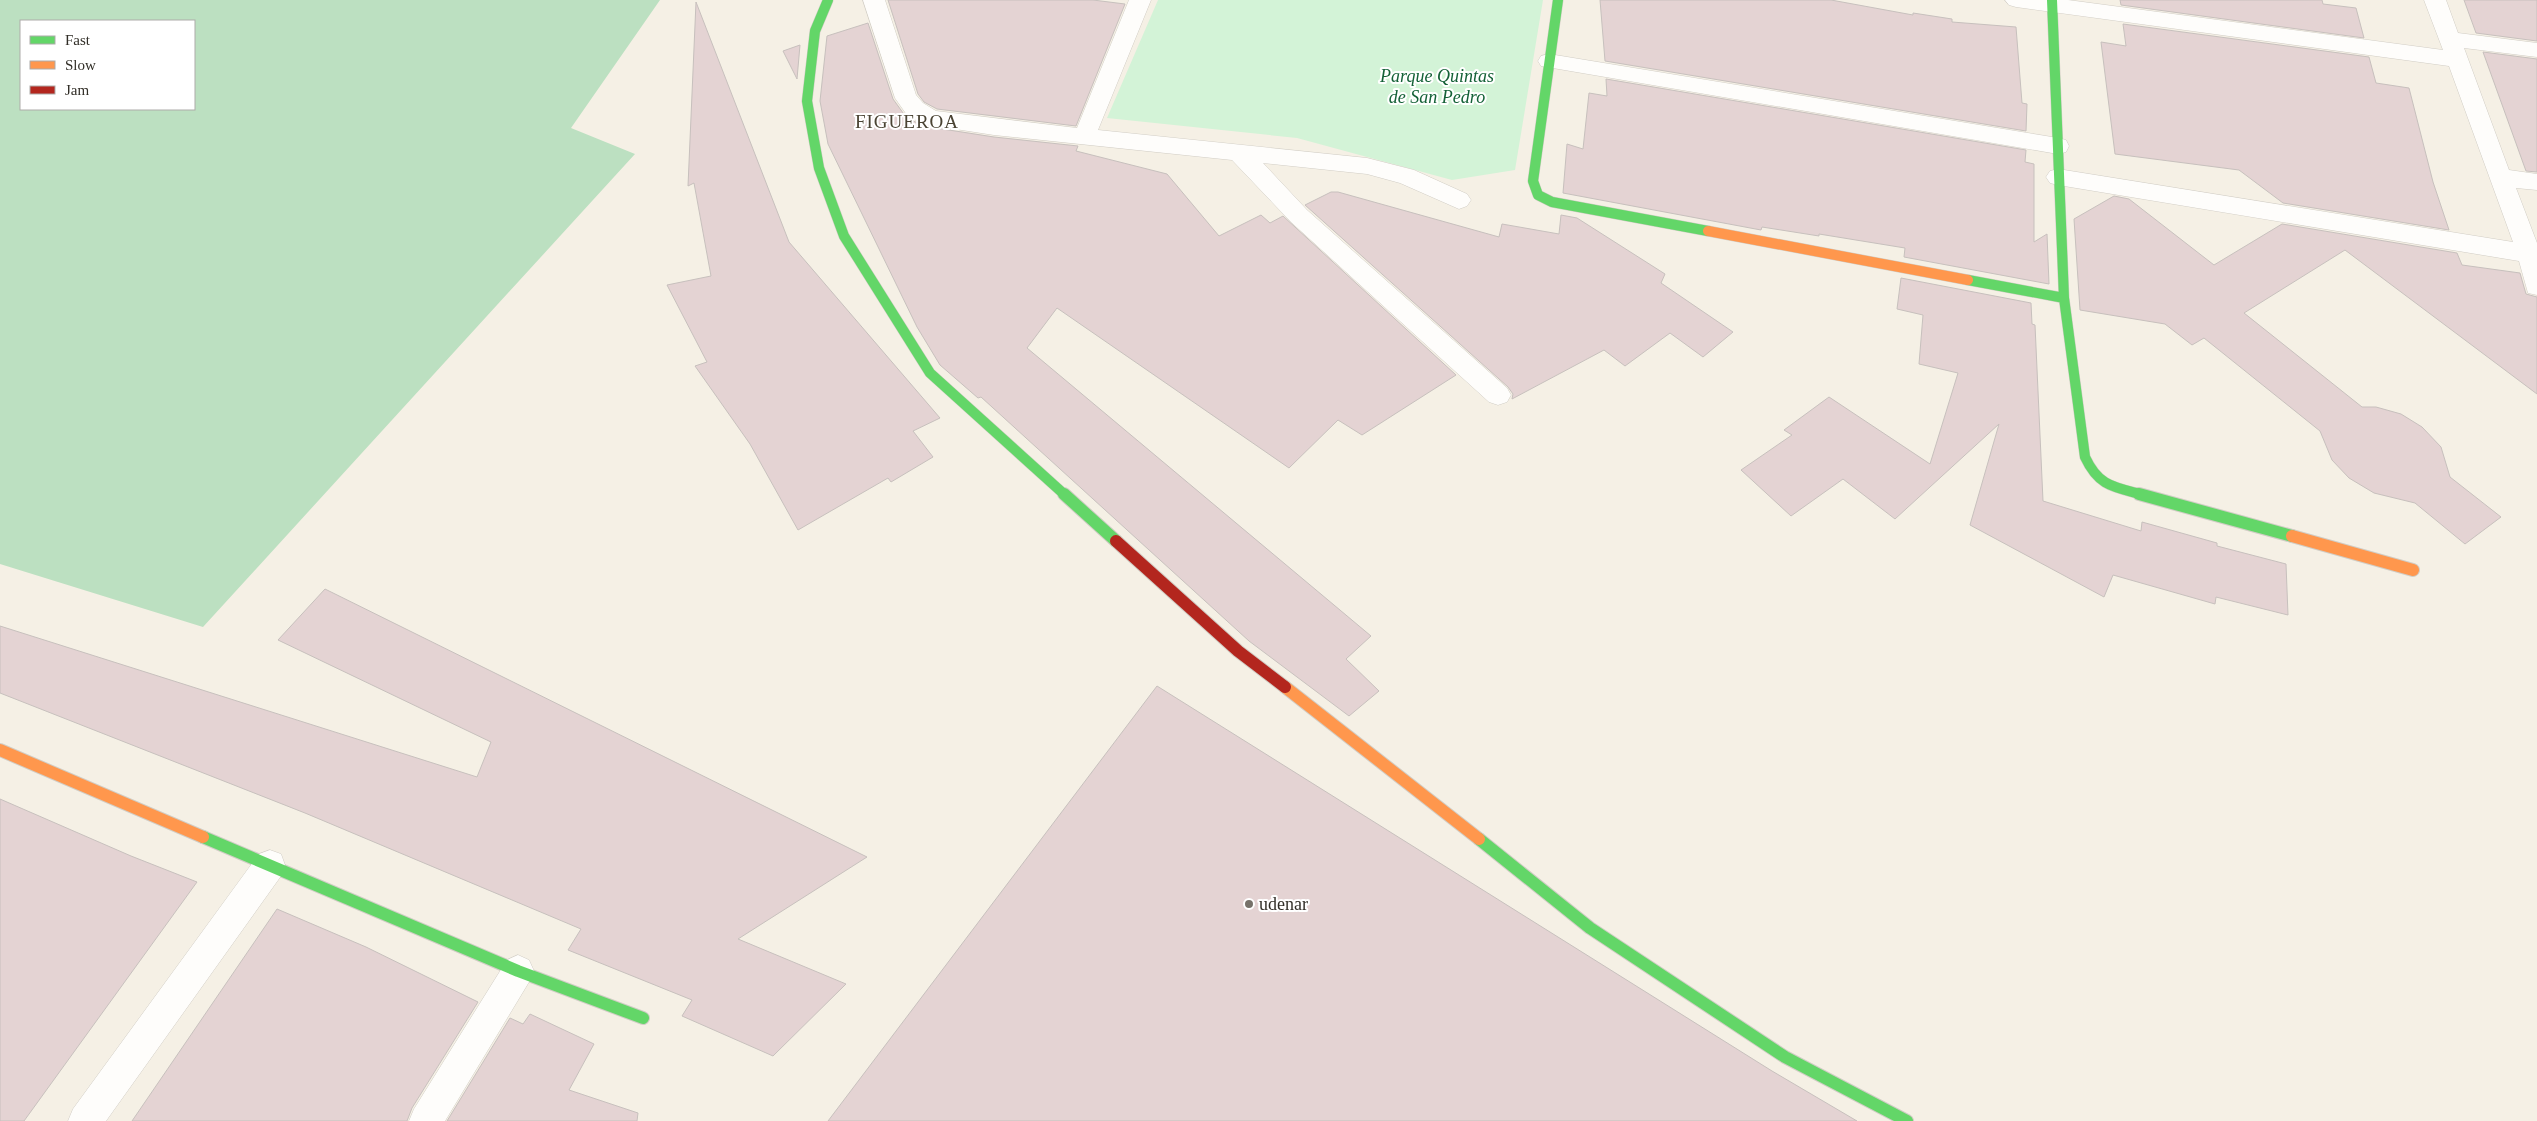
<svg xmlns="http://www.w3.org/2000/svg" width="2537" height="1121" font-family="'Times New Roman',serif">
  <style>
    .green { fill: #d3f3d7 }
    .forest { fill: #bce0c1; fill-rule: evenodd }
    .building { fill: #e4d3d3; stroke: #c7c0bd }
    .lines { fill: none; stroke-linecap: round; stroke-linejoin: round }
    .street-casing { stroke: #d1cdc5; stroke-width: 1 }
    .fast-far1-casing { stroke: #d1cdc5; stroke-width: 11 }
    .fast-casing { stroke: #d1cdc5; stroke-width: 14 }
    .slow-far1-casing { stroke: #d1cdc5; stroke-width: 11 }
    .slow-casing { stroke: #d1cdc5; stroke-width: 14 }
    .jam-casing { stroke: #d1cdc5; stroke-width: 14 }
    .street { fill: #fefdfb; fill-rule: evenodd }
    .fast-far1 { stroke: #63d668; stroke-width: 10 }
    .fast { stroke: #63d668; stroke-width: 12 }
    .slow-far1 { stroke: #ff974d; stroke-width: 10 }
    .slow { stroke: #ff974d; stroke-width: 12 }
    .jam { stroke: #b3261e; stroke-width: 12 }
    .poi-dot { fill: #76726a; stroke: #fff; stroke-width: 2 }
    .labels { text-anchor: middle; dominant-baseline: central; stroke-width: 4; stroke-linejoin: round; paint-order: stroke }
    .park-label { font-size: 18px; font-style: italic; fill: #146137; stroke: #fff }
    .poi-label { font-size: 18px; fill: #312e27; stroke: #fff; text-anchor: start }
    .neighbourhood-label { font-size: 19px; letter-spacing: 1px; fill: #4a4333; stroke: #fff }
  </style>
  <rect width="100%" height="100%" fill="#f5f0e5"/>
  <!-- green -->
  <path class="green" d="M1158,0H1543L1515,170L1452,180L1297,138L1107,118Z"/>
  <!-- forest -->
  <path class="forest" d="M0,0H660L571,128L635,154L203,627L0,564ZM21,21H194V109H21Z"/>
  <!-- building -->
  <path class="building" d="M888,0H1093L1125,4L1076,126L937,109L924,102L918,94Z
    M1600,0H1831L1913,15V13L1952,19V22L2016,27L2022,103L2027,104L2026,131L1605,61Z
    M2120,0H2322L2323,4L2356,8L2364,38L2121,5Z
    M2464,0H2537V41L2476,33Z
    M696,2L789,242L940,418L913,431L933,457L891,482L888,478L798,530L750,444L695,366L707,362L667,285L711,276L694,183L688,186Z
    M868,23L893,99L906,117L923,126L994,137L1078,146L1076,151L1167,174L1219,236L1261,215L1270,223L1283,216L1456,375L1362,435L1338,420L1289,468L1057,308L1027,348L1371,636L1346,659L1379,691L1349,716L1249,641L981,397L978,398L940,365L917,327L828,144L820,101L827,36Z
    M2123,24L2369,57L2376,83L2409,88L2433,182L2449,230L2283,203L2239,170L2115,154L2101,42L2126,46Z
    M800,45L797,79L783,51Z
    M2483,52L2537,59V172L2526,171Z
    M1606,79L2026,150L2025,162L2034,164V242L2047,234L2049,284L1904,257L1905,248L1819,234V236L1762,227L1761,230L1563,193L1567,144L1583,149L1589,93L1607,96Z
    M1331,192H1338L1499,237L1502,224L1559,234L1561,215L1577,218L1665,274L1661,283L1733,332L1703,357L1670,333L1625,366L1604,350L1512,399L1513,394L1508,387L1305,205Z
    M2114,196L2129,199L2214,265L2282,224L2457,253L2462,265L2520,273L2526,294L2537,297V394L2345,250L2244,313L2362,407H2376L2401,414L2422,427L2441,447L2450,477L2501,517L2465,544L2415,503L2374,493L2349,478L2332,460L2320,431L2204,338L2192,345L2165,324L2080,310L2074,219Z
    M1901,278L2031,303L2032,324L2035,325L2043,501L2141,531L2142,522L2217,543V546L2286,564L2288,615L2216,597L2215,604L2113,575L2104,597L1970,525L1999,424L1895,519L1843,479L1791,516L1741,470L1792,435L1784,430L1829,397L1930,464L1958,373L1919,364L1923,315L1897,309Z
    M325,589L867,857L738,939L846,984L773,1056L682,1016L692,1000L568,950L581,929L305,813L0,693V626L477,777L491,742L278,640Z
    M1157,686L1772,1071L1857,1121H828Z
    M0,799L131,856L197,882L24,1121H0Z
    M277,909L366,947L478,1002L412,1108L407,1121H132Z
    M530,1014L594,1044L569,1090L638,1113L637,1121H447L510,1018L523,1024Z"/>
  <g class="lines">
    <!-- street casing -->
    <g class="street-casing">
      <path id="street" d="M863,0H885L916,95L923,103L936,111L1077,128L1129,0H1151L1098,130L1367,158L1414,170L1467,194L1471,200L1467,206L1459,209L1400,183L1367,174L1263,163L1307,210L1507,388L1511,395L1507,402L1498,405L1489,402L1291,222L1232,160L994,135L923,124L907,115L895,98Z
        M2005,0H2068L2443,50L2424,0H2446L2458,33L2537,43V57L2464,48L2509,170L2537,174V190L2516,188L2537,243V295L2528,293L2519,261L2058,185L2050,183L2046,177L2050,171L2058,169L2513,242L2449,66L2016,7L2009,5Z
        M1549,54L2058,138L2066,140L2069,146L2066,152L2058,154L1541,66L1538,61L1541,56Z
        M270,850L281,854L285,865L281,876L106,1121H68L73,1109L259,854Z
        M518,955L529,960L534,971L529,982L445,1121H409L414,1109L507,960Z"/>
    </g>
    <!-- fast-far1 casing -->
    <g class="fast-far1-casing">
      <path id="fast-far1" d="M828,0L815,31L807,101L819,168L844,236L930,373L1065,495
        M1558,0L1533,181L1538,195L1552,202L1708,231
        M2052,0L2064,298L2085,457C2099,487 2114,487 2144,495
        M1968,280L2064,298"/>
    </g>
    <!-- fast casing -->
    <g class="fast-casing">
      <path id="fast" d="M1064,494L1116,541
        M2139,494L2292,536
        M203,837L518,971L643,1018
        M1479,839L1590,928L1785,1057L1907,1121"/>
    </g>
    <!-- slow-far1 casing -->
    <g class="slow-far1-casing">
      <path id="slow-far1" d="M1708,231L1968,280"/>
    </g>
    <!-- slow casing -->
    <g class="slow-casing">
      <path id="slow" d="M2292,536L2413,570
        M1285,687L1479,839
        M0,750L203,837"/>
    </g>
    <!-- jam casing -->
    <g class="jam-casing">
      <path id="jam" d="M1116,541L1238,651L1285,687"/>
    </g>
    <!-- street -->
    <use href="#street" class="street"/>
    <!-- fast-far1 -->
    <use href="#fast-far1" class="fast-far1"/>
    <!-- fast -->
    <use href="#fast" class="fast"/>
    <!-- slow-far1 -->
    <use href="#slow-far1" class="slow-far1"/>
    <!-- slow -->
    <use href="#slow" class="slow"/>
    <!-- jam -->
    <use href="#jam" class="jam"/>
  </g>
  <!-- markers -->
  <circle class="poi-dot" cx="1249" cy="904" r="5"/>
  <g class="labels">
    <!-- park labels -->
    <g class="park-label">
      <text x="1437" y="76">Parque Quintas<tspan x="1437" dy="21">de San Pedro</tspan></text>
    </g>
    <!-- poi labels -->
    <g class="poi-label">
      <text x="1259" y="904">udenar</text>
    </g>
    <!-- neighbourhood labels -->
    <g class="neighbourhood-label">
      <text x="907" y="121">FIGUEROA</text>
    </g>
  </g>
  <!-- legend -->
  <rect x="20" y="20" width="175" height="90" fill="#ffffff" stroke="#adaba9"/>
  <rect x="30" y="36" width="25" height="8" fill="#63d668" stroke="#adaba9"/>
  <text x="65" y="45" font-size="15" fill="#312e27">Fast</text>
  <rect x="30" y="61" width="25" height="8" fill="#ff974d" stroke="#adaba9"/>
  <text x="65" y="70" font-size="15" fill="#312e27">Slow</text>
  <rect x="30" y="86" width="25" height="8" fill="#b3261e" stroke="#adaba9"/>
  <text x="65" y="95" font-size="15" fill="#312e27">Jam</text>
</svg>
